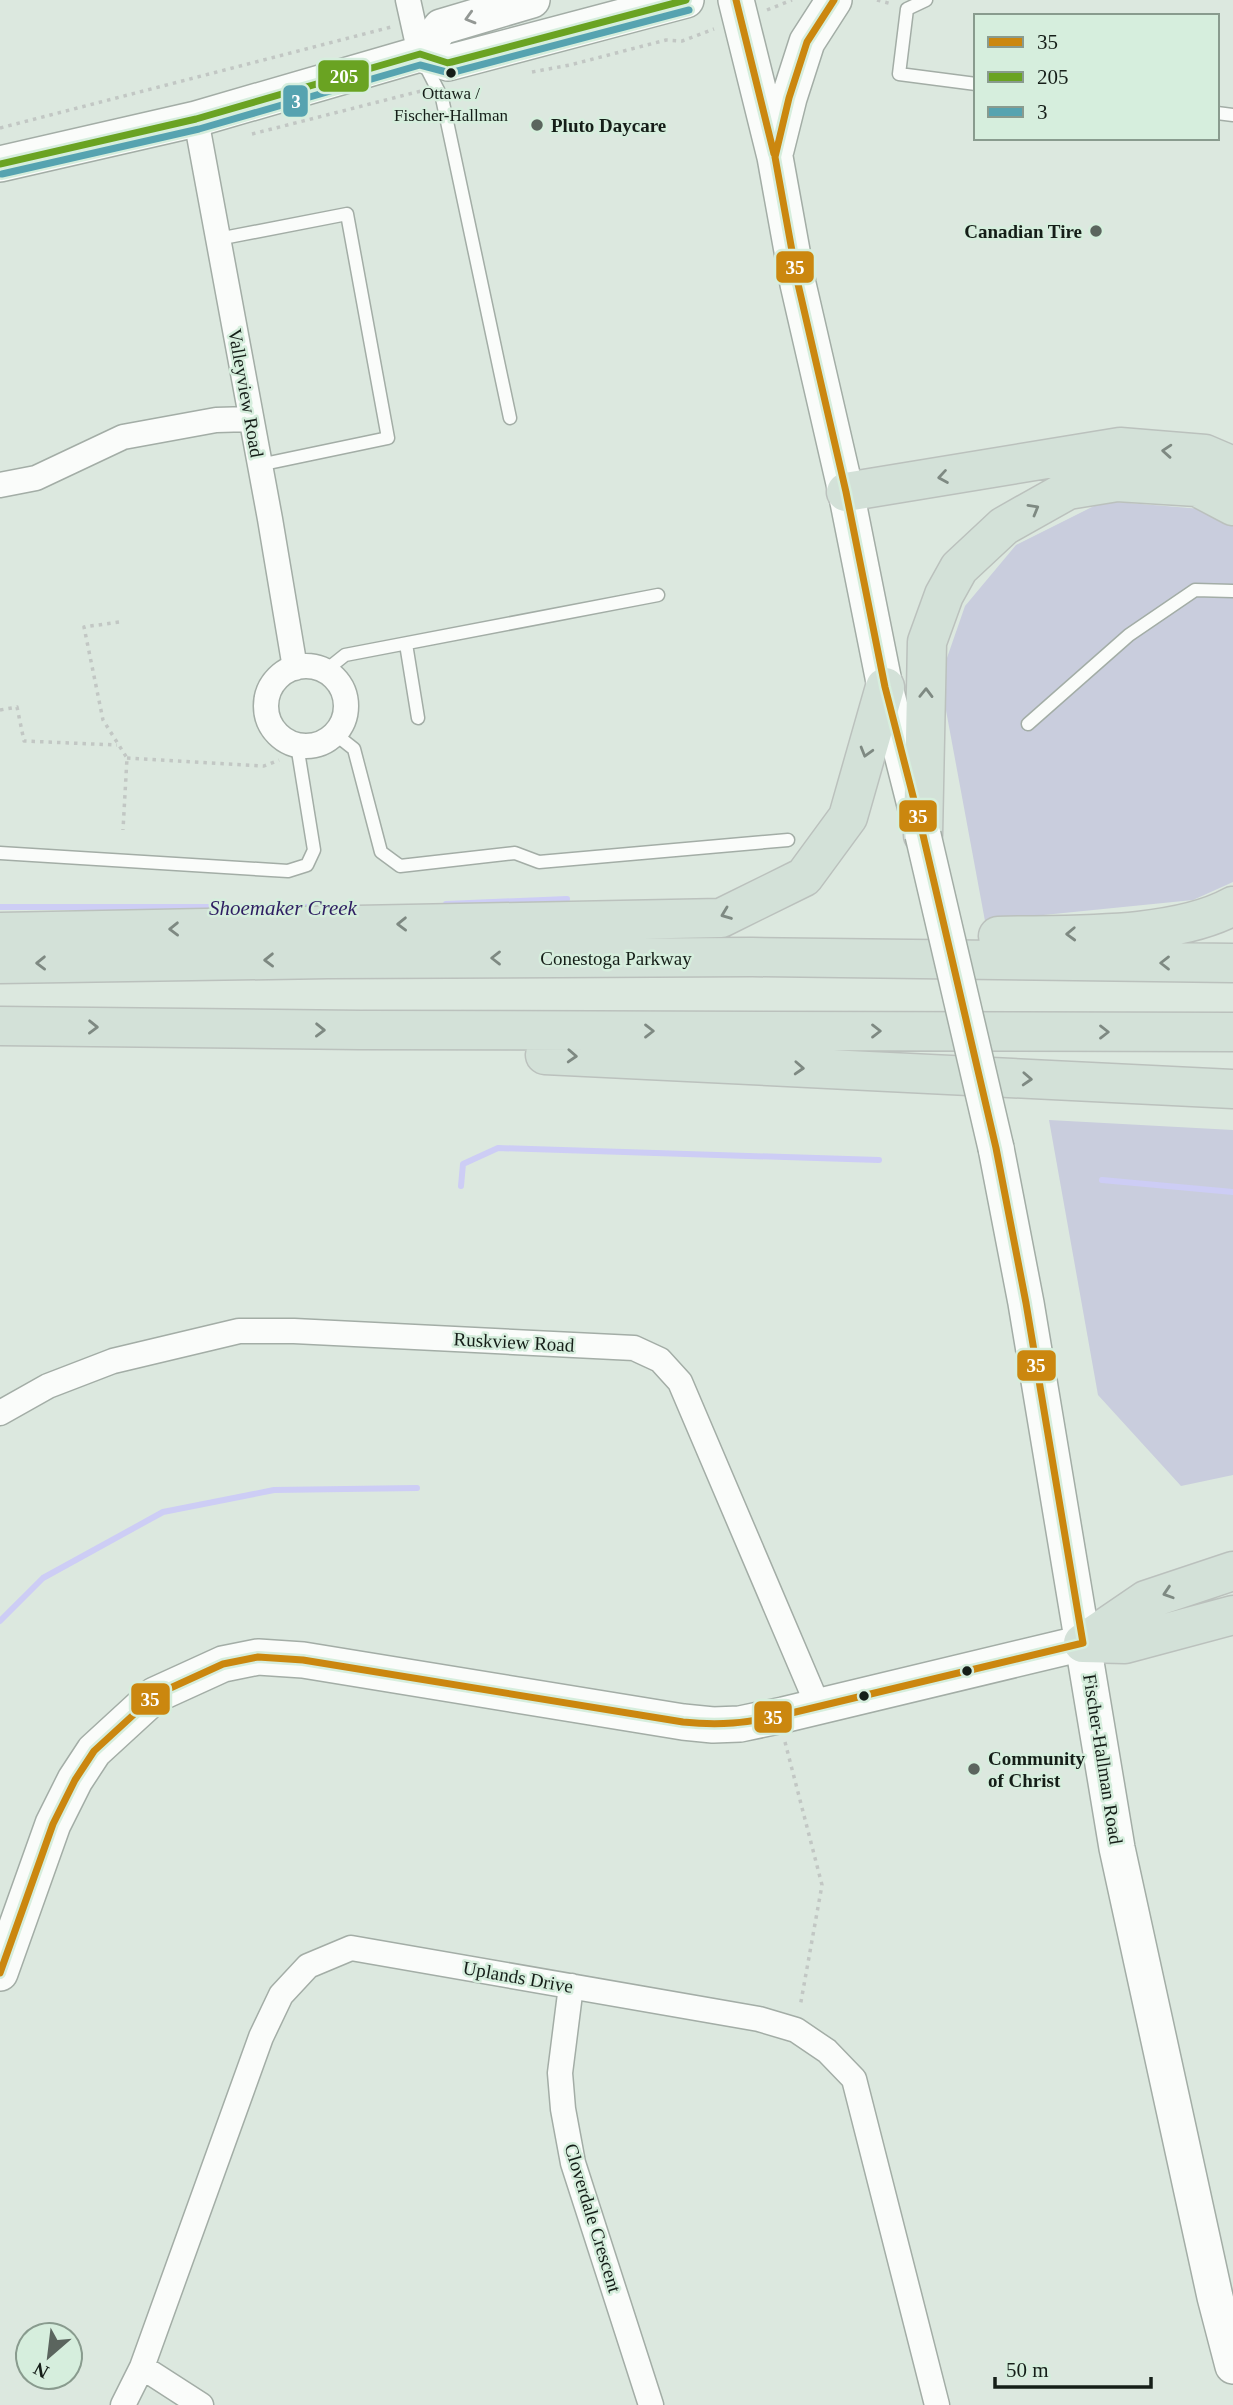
<svg xmlns="http://www.w3.org/2000/svg" width="1233" height="2405" font-family="Georgia,serif">
  <style>
    .green { fill: #c9cddd }
    .lines { fill: none; stroke-linecap: round; stroke-linejoin: round }
    .stream { stroke: #cdcdf5; stroke-width: 6 }
    .lane-casing { stroke: #a3ada6; stroke-width: 15 }
    .street-casing { stroke: #a3ada6; stroke-width: 27 }
    .secondary-casing { stroke: #a3ada6; stroke-width: 38 }
    .highway-casing { stroke: #bbc1bd; stroke-width: 41 }
    .path { stroke: #c2c7c4; stroke-width: 3.5; stroke-dasharray: 3.5 5; stroke-linecap: butt }
    .lane { stroke: #fafcfa; stroke-width: 12 }
    .street { stroke: #fafcfa; stroke-width: 24 }
    .secondary { stroke: #fafcfa; stroke-width: 35 }
    .highway { stroke: #d3e1d8; stroke-width: 38 }
    .secondary-bridge-casing { stroke: #a3ada6; stroke-width: 38; stroke-linecap: butt }
    .secondary-bridge { stroke: #fafcfa; stroke-width: 35 }
    .bus-1-casing { stroke: #d6eedd; stroke-width: 12 }
    .bus-2-casing { stroke: #d6eedd; stroke-width: 12 }
    .bus-3-casing { stroke: #d6eedd; stroke-width: 12 }
    .bus-1 { stroke: #cb870f; stroke-width: 7 }
    .bus-2 { stroke: #6aa322; stroke-width: 7 }
    .bus-3 { stroke: #56a3b0; stroke-width: 7 }
    .oneway { stroke: #939894 }
    .oneway2 { stroke: #7e8982 }
    .bus-dot { fill: #151e18; stroke: #d6eedd; stroke-width: 2.5 }
    .poi-dot { fill: #5b655e; stroke: #d6eedd; stroke-width: 2.5 }
    .labels { text-anchor: middle; dominant-baseline: central; stroke-width: 5; stroke-linejoin: round; paint-order: stroke }
    .bus-label { font-size: 17px; fill: #151e18; stroke: #d6eedd }
    .poi-label { font-size: 19px; font-weight: bold; fill: #151e18; stroke: #d6eedd; text-anchor: start }
    .street-label { font-size: 19px; fill: #151e18; stroke: #d6eedd }
    .water-label { font-size: 21px; font-style: italic; fill: #2e1e62; stroke: #d6eedd }
    .line-badge { stroke: #d6eedd; stroke-width: 2.5 }
    .badge-label { font-size: 19px; text-anchor: middle; font-weight: bold; fill: #fff }
  </style>
  <rect width="100%" height="100%" fill="#dce8df"/>
  <!-- green -->
  <path class="green" d="M1104,501L1214,510L1233,524V882L1193,900L985,921L940,678L965,606L1016,545Z
    M1049,1120L1233,1130V1475L1181,1486L1098,1395Z"/>
  <g class="lines">
    <!-- stream -->
    <path class="stream" d="M446,904L567,899
      M0,907H310
      M1102,1180L1233,1192
      M461,1186L463,1164L498,1148L879,1160
      M0,1621L43,1578L163,1512L274,1490L417,1488"/>
    <!-- lane casing -->
    <g class="lane-casing">
      <path id="lane" d="M926,0L907,9L899,74L976,84
        M423,61L442,98L510,418
        M1217,113L1233,115
        M218,239L347,214L388,438L259,465
        M406,644L418,718
        M325,671L345,655L658,595
        M1028,724L1129,635L1195,590L1233,591
        M335,734L354,749L381,852L400,866L515,853L539,862L788,840
        M0,853L288,871L307,865L314,850L297,745"/>
    </g>
    <!-- street casing -->
    <g class="street-casing">
      <path id="street" d="M408,0L420,54
        M196,119L270,519L295,668
        M0,485L36,478L123,437L216,420L251,419
        M266 706a40 40 0 1 1 80 0a40 40 0 1 1-80 0Z
        M0,1413L48,1386L113,1361L239,1331H294L634,1348L660,1360L680,1382L818,1706
        M571,1986L560,2073L563,2109L573,2163L651,2405
        M142,2367L201,2405
        M123,2405L142,2367L261,2037L281,1995L308,1966L351,1948L759,2019L796,2030L827,2051L854,2079L937,2405"/>
    </g>
    <!-- secondary casing -->
    <g class="secondary-casing">
      <path id="secondary" d="M736,0L775,157L798,284L846,492L885,687L917,813
        M420,54L441,27L532,0
        M776,150L789,98L807,42L834,0
        M0,164L196,119L420,54L448,63L686,0
        M996,1148L1026,1303L1117,1848L1215,2297L1233,2366
        M0,1973L53,1824L75,1780L94,1751L155,1695L223,1664L258,1657L303,1660L683,1722L713,1725L740,1724L783,1715L1083,1643"/>
    </g>
    <!-- highway casing -->
    <g class="highway-casing">
      <path id="highway" d="M846,492L1120,447L1205,454L1233,466
        M923,835L927,642L944,595L959,568L1004,526L1068,490L1117,482L1197,487L1233,506
        M0,932L721,918L804,877L848,817L885,687
        M998,936C1066,934 1173,939 1233,906
        M0,964L328,959L752,957L1233,963
        M0,1026L360,1030L1233,1032
        M545,1055L1233,1089
        M1083,1643L1146,1600L1233,1571
        M1083,1643L1125,1644L1233,1615"/>
    </g>
    <!-- path -->
    <path class="path" d="M877,0L892,4
      M767,10L792,0
      M532,72L570,65L666,40L682,41L714,29
      M0,128L391,27
      M252,134L421,91
      M119,622L84,627L103,720L127,758L123,830
      M0,710L17,707L24,741L117,745
      M127,758L264,766L279,760
      M785,1742L822,1885L800,2007"/>
    <!-- lane -->
    <use href="#lane" class="lane"/>
    <!-- street -->
    <use href="#street" class="street"/>
    <!-- secondary -->
    <use href="#secondary" class="secondary"/>
    <!-- highway -->
    <use href="#highway" class="highway"/>
    <!-- secondary-bridge casing -->
    <g class="secondary-bridge-casing">
      <path id="secondary-bridge" d="M923,835L996,1148"/>
    </g>
    <!-- secondary-bridge -->
    <use href="#secondary-bridge" class="secondary-bridge"/>
    <!-- bus-1 casing -->
    <g class="bus-1-casing">
      <path id="bus-1" d="M736,0L774,154
        M834,0L807,42L789,98L775,157L798,284L846,492L885,687L923,835L996,1148L1026,1303L1083,1643
        M0,1973L53,1824L75,1780L94,1751L155,1695L223,1664L258,1657L303,1660L683,1722C721,1726 745,1723 783,1715L1083,1643"/>
    </g>
    <!-- bus-2 casing -->
    <g class="bus-2-casing">
      <path id="bus-2" d="M0,164L196,119L420,54L448,63L686,0"/>
    </g>
    <!-- bus-3 casing -->
    <g class="bus-3-casing">
      <path id="bus-3" d="M2,174L199,129L420,65L450,73L689,10"/>
    </g>
    <!-- bus-1 -->
    <use href="#bus-1" class="bus-1"/>
    <!-- bus-2 -->
    <use href="#bus-2" class="bus-2"/>
    <!-- bus-3 -->
    <use href="#bus-3" class="bus-3"/>
  </g>
  <!-- one-way arrows -->
  <defs><path id="oneway-chevron" d="M-2-3.5L2.5 0L-2 3.5" fill="none" stroke-width="1.6" stroke-linecap="round" stroke-linejoin="round" transform="scale(1.75)"/></defs>
  <use class="oneway" href="#oneway-chevron" transform="translate(470 18) rotate(164)"/>
  <g class="oneway2">
    <use href="#oneway-chevron" transform="translate(1167 451) rotate(-176)"/>
    <use href="#oneway-chevron" transform="translate(943 477) rotate(171)"/>
    <use href="#oneway-chevron" transform="translate(1034 509) rotate(-30)"/>
    <use href="#oneway-chevron" transform="translate(926 693) rotate(-89)"/>
    <use href="#oneway-chevron" transform="translate(866 752) rotate(106)"/>
    <use href="#oneway-chevron" transform="translate(726 914) rotate(159)"/>
    <use href="#oneway-chevron" transform="translate(402 924) rotate(179)"/>
    <use href="#oneway-chevron" transform="translate(174 929) rotate(179)"/>
    <use href="#oneway-chevron" transform="translate(1071 934) rotate(178)"/>
    <use href="#oneway-chevron" transform="translate(496 958) rotate(180)"/>
    <use href="#oneway-chevron" transform="translate(269 960) rotate(179)"/>
    <use href="#oneway-chevron" transform="translate(41 963) rotate(179)"/>
    <use href="#oneway-chevron" transform="translate(1165 963) rotate(180)"/>
    <use href="#oneway-chevron" transform="translate(93 1027) rotate(1)"/>
    <use href="#oneway-chevron" transform="translate(320 1030) rotate(1)"/>
    <use href="#oneway-chevron" transform="translate(649 1031)"/>
    <use href="#oneway-chevron" transform="translate(876 1031)"/>
    <use href="#oneway-chevron" transform="translate(1104 1032)"/>
    <use href="#oneway-chevron" transform="translate(572 1056) rotate(3)"/>
    <use href="#oneway-chevron" transform="translate(799 1068) rotate(3)"/>
    <use href="#oneway-chevron" transform="translate(1027 1079) rotate(3)"/>
    <use href="#oneway-chevron" transform="translate(1168 1593) rotate(162)"/>
  </g>
  <!-- markers -->
  <g class="bus-dot">
    <circle cx="451" cy="73" r="6"/>
    <circle cx="967" cy="1671" r="6"/>
    <circle cx="864" cy="1696" r="6"/>
  </g>
  <g class="poi-dot">
    <circle cx="537" cy="125" r="7"/>
    <circle cx="1096" cy="231" r="7"/>
    <circle cx="974" cy="1769" r="7"/>
  </g>
  <g class="labels">
    <!-- bus labels -->
    <g class="bus-label">
      <text x="451" y="93">Ottawa /<tspan x="451" dy="22">Fischer-Hallman</tspan></text>
    </g>
    <!-- poi labels -->
    <g class="poi-label">
      <text x="551" y="125">Pluto Daycare</text>
      <text x="1082" y="231" text-anchor="end">Canadian Tire</text>
      <text x="988" y="1758">Community<tspan x="988" dy="22">of Christ</tspan></text>
    </g>
    <!-- street labels -->
    <g class="street-label">
      <text transform="translate(246 393) rotate(80)">Valleyview Road</text>
      <text x="616" y="958">Conestoga Parkway</text>
      <text transform="translate(514 1342) rotate(3)">Ruskview Road</text>
      <text transform="translate(1103 1759) rotate(81)">Fischer-Hallman Road</text>
      <text transform="translate(518 1977) rotate(10)">Uplands Drive</text>
      <text transform="translate(593 2218) rotate(73)">Cloverdale Crescent</text>
    </g>
    <!-- water labels -->
    <g class="water-label">
      <text x="283" y="908">Shoemaker Creek</text>
    </g>
  </g>
  <g class="line-badge">
    <rect x="317" y="59" width="53" height="34" rx="7" fill="#6aa322"/>
    <rect x="282" y="84" width="27" height="34" rx="7" fill="#56a3b0"/>
    <rect x="775" y="250" width="40" height="34" rx="7" fill="#cb870f"/>
    <rect x="898" y="799" width="40" height="34" rx="7" fill="#cb870f"/>
    <rect x="1016" y="1349" width="41" height="33" rx="7" fill="#cb870f"/>
    <rect x="130" y="1682" width="41" height="34" rx="7" fill="#cb870f"/>
    <rect x="753" y="1700" width="40" height="34" rx="7" fill="#cb870f"/>
  </g>
  <g class="badge-label">
    <text x="344" y="83">205</text>
    <text x="296" y="108">3</text>
    <text x="795" y="274">35</text>
    <text x="918" y="823">35</text>
    <text x="1036" y="1372">35</text>
    <text x="150" y="1706">35</text>
    <text x="773" y="1724">35</text>
  </g>
  <!-- legend -->
  <rect x="974" y="14" width="245" height="126" fill="#d6eedd" stroke="#899b8e" stroke-width="2"/>
  <rect x="988" y="37" width="35" height="10" fill="#cb870f" stroke="#899b8e" stroke-width="2"/>
  <text x="1037" y="49" font-size="21" fill="#151e18">35</text>
  <rect x="988" y="72" width="35" height="10" fill="#6aa322" stroke="#899b8e" stroke-width="2"/>
  <text x="1037" y="84" font-size="21" fill="#151e18">205</text>
  <rect x="988" y="107" width="35" height="10" fill="#56a3b0" stroke="#899b8e" stroke-width="2"/>
  <text x="1037" y="119" font-size="21" fill="#151e18">3</text>
  <!-- north arrow -->
  <g transform="translate(49 2356) rotate(208)"><circle r="33" fill="#d6eedd" stroke="#899b8e" stroke-width="2"/>
  <path d="M0-5L12 26L0 18L-12 26Z" fill="#5b655e"/>
  <text y="-10" font-size="19" font-weight="bold" text-anchor="middle" fill="#151e18">N</text>
  </g>
  <!-- scale -->
  <path d="M995 2377v10h156v-10" fill="none" stroke="#151e18" stroke-width="3.5"/>
  <text x="1006" y="2377" font-size="21" fill="#151e18" stroke="#d6eedd" stroke-width="5" paint-order="stroke">50 m</text>
</svg>
